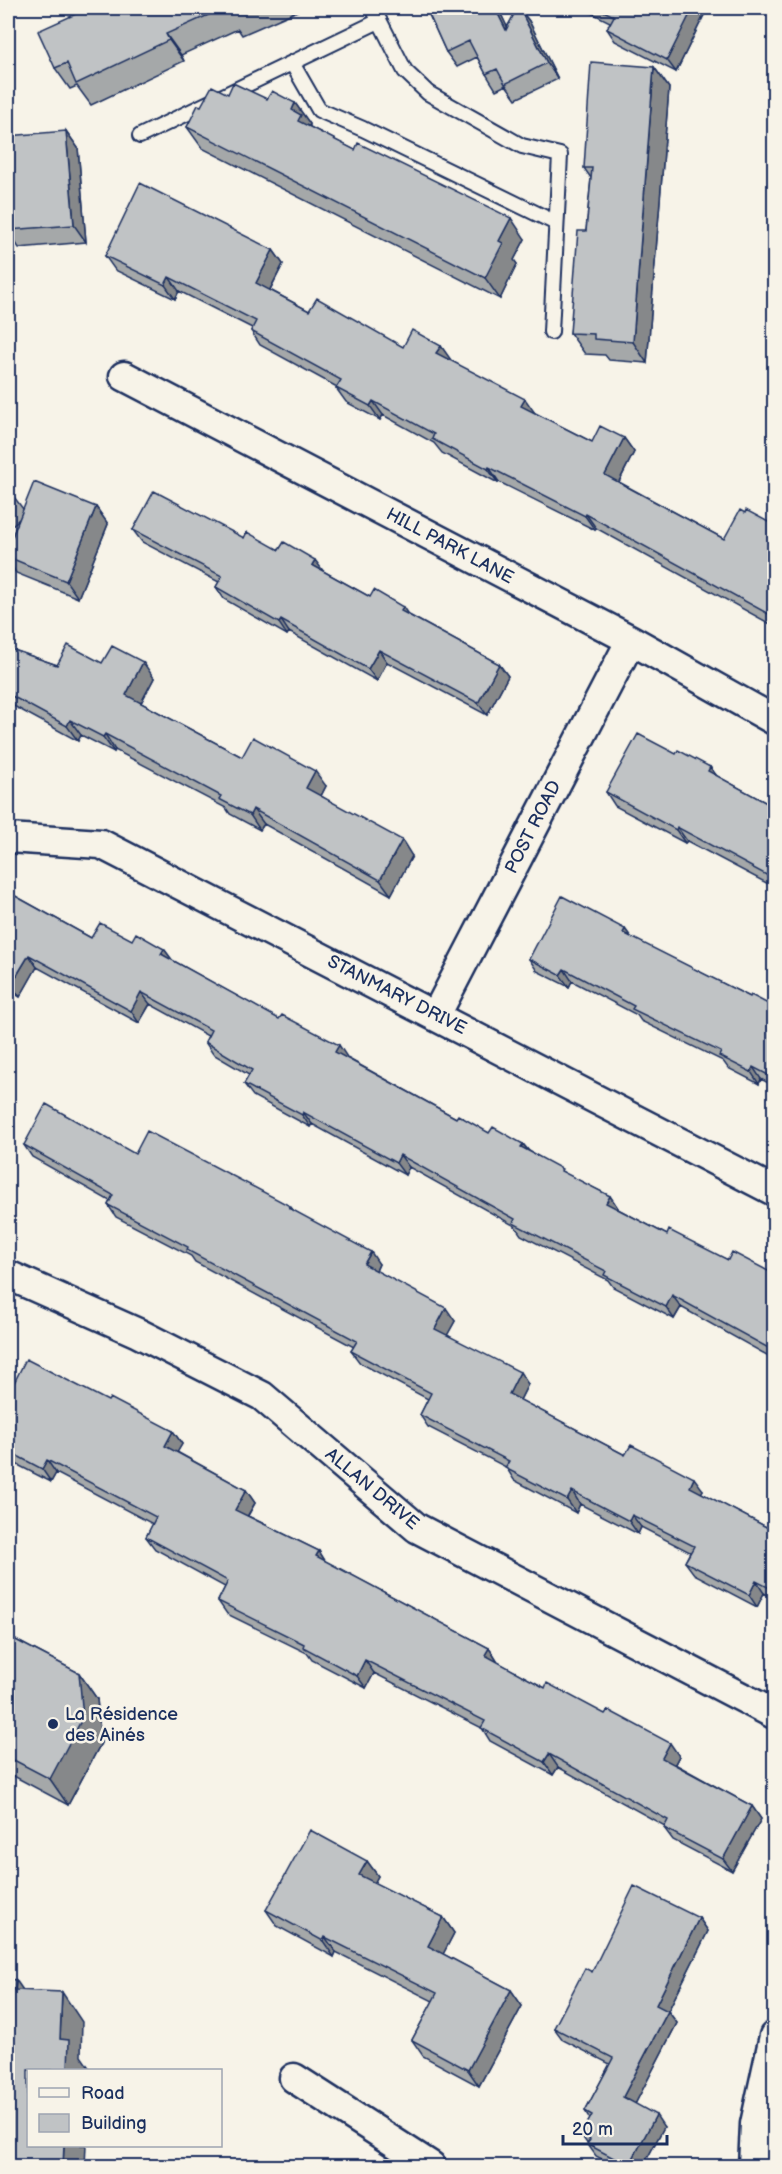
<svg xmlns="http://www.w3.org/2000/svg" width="782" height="2174" font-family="'Balsamiq Sans',sans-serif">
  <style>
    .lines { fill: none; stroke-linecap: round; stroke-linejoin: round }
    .service-casing { stroke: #1b2f5e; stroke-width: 18 }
    .minor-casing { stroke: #1b2f5e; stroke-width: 33 }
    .service { stroke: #f7f3e8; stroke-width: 14 }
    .minor { stroke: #f7f3e8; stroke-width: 28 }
    .wall { fill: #a5a8a9; stroke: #1b2f5e; stroke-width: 1.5 }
    .shaded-wall { fill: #86888a; stroke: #1b2f5e; stroke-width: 1.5 }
    .building { fill: #c0c3c5; stroke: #1b2f5e; stroke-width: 1.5 }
    .poi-dot { fill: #1b2f5e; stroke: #f7f3e8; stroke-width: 2 }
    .labels { text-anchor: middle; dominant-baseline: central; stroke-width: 5; stroke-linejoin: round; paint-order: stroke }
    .street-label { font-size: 18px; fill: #1b2f5e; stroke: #f7f3e8 }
    .poi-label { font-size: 18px; fill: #1b2f5e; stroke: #f7f3e8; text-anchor: start }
  </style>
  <rect width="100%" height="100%" fill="#f7f3e8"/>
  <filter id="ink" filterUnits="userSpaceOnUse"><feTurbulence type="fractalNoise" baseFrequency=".0167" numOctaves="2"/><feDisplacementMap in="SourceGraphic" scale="12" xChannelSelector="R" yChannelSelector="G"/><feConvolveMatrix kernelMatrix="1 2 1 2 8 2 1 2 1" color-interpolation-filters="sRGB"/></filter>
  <g filter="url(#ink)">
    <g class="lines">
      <!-- service casing -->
      <g class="service-casing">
        <path id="service" d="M373,8L405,71L428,93L522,146L560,155L551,332
          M292,63L319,110L363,129L556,223
          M140,136L379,21"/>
      </g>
      <!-- minor casing -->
      <g class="minor-casing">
        <path id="minor" d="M124,376L631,640L774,720
          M8,838L101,844L774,1191
          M436,1015L631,640
          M8,1275L138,1333L262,1396L417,1528L774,1714
          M294,2078L431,2166
          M753,2166L755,2124L774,2036"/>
      </g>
      <!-- service -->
      <use href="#service" class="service"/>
      <!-- minor -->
      <use href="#minor" class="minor"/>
    </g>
    <!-- wall -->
    <path class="wall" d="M89,8H304L242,35L238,29L181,55L184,61L91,105L77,86L70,89L55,68Z
      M426,8H498L507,27L519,8L529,21L558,79L516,99L506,85L496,90L486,74L477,57L457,67L446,52Z
      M582,8H699L704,15L676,72L615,41L607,29L610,22Z
      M654,67L669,88L647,363L609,360L605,355L585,354L570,333L586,231L591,178L584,168Z
      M228,94L295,103L310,124V127L525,239L514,260L517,264L500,299L202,148L187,127L201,106Z
      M66,131L78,148L86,242L19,248L8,231Z
      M273,250L283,264L270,290L309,311L403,347L441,346L450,360L535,413L592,442L624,438L634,452L619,482L724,539L745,513L774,525V626L596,528L595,530L499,482L498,483L442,453L434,443L383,415L380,420L346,402L336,388L337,387L260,345L251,331L252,328L179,291L175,299L115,270L105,256Z
      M8,489L23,509L96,507L108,524L78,598L16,573L8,560V547L19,519L8,529Z
      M133,530L244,538L279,550L323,571L370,597L409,615L499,664L508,676L487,715L387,662L377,681L289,632L287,635L224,599L216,587L219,582L142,542Z
      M8,648L57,665L102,663L154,678L141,703L242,757L326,786L321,796L412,856L391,895L264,824L260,830L230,814L226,808L115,750L114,752L81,735L78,741L8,703Z
      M676,754L710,767L717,776L774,807V806V887L687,841L685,843L615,806L606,792Z
      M8,892L91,938L132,940L164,949L172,960L347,1058L456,1118L489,1133L523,1144L529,1151L566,1174L610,1196L618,1208V1209L667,1235L728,1260L774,1274V1359L681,1307L674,1319L613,1287L608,1280L521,1235L515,1226L409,1167L405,1175L312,1124L310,1127L253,1096L244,1084L249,1075L213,1054L205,1042L208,1036L150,1004L139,1023L37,967L20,997L8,990Z
      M625,929L631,938L750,997L774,1007V1086L761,1079L759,1084L728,1068L723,1061L641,1021L637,1015L572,981L569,987L537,971L529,959Z
      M24,1145L135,1154L290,1206L294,1211L379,1264L376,1271L455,1321L447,1335L528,1384L520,1400L625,1455L703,1490L701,1493L774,1531V1598L764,1593L757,1607L694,1574L685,1562L690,1552L641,1527L638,1534L580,1504L576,1513L514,1480L506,1467L428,1427L420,1415L428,1399L360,1363L351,1351L354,1347L195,1262L191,1256L116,1217L108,1205L110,1201L32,1157Z
      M8,1395L108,1401L173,1431L182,1444L177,1452L246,1490L255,1503L248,1516L319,1551L325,1561L489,1648L497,1661V1662L545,1688L679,1756L675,1764L752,1806L761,1819L732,1871L673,1840L664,1828L665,1826L558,1767L553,1775L490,1741L482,1728L374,1673L366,1688L312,1660L307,1653L227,1614L218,1601L225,1587L155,1549L146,1537L153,1524L56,1473L51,1482L8,1460Z
      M8,1636L79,1673L97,1699L101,1743L68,1805L8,1773Z
      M367,1861L378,1876L374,1883L443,1917L454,1933L443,1954L511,1990L522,2006L479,2086L423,2056L412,2040L433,2001L336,1952L334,1957L277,1926L266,1910Z
      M699,1918L708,1931L668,2011L677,2023L635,2104L664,2127L643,2166H615L596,2156L581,2135L590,2119L585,2111L610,2064L563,2040L554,2028Z"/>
    <!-- shaded-wall -->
    <path class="shaded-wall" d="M495,8H498L516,45L506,30Z
      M519,8L529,21L558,79L547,63Z
      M692,8H699L704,15L676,72L667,60Z
      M166,34L181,55L184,61L169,40Z
      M654,67L669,88L647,363L633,342Z
      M295,103L310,124L309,126L316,136L298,121L292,110Z
      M66,131L78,148L86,242L74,225Z
      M511,218L525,239L514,260L517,264L500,299L485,278L499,241Z
      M273,250L283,264L266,297L256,283Z
      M169,277L179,291L175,299L165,285Z
      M441,346L451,360L446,367L436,353Z
      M525,399L535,413L531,421L521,406Z
      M373,401L383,415L380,420L370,406Z
      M624,438L634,452L615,489L605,475Z
      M489,467L499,482L498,483L488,469Z
      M96,507L108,524L78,598L66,581Z
      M586,514L596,528L595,530L585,516Z
      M315,560L324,572L312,565Z
      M403,607L411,619L401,611Z
      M281,620L289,632L287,635L279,623Z
      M379,650L387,662L377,681L368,669Z
      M143,662L154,678L137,710L126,695Z
      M499,664L508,676L487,715L478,703Z
      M70,720L81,735L78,741L67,726Z
      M105,734L115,750L114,752L103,737Z
      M710,767L719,780L708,771Z
      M315,771L326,786L317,803L306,788Z
      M253,809L264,824L260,830L250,815Z
      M677,827L687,841L685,843L676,830Z
      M402,840L412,856L391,895L380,880Z
      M625,929L634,941L623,933Z
      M164,949L173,961L161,954Z
      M29,955L37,967L20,997L11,985Z
      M564,969L572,981L569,987L560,975Z
      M141,992L150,1004L139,1023L131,1011Z
      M339,1045L347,1057L344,1064L335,1052Z
      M753,1067L761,1079L759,1084L751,1072Z
      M303,1112L312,1124L310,1127L302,1115Z
      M523,1144L532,1156L521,1147Z
      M400,1155L409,1167L405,1175L396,1163Z
      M610,1196L618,1208L615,1215L606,1203Z
      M371,1252L379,1264L373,1277L364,1264Z
      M672,1295L681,1307L674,1319L666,1307Z
      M446,1308L455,1321L444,1341L435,1329Z
      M520,1372L528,1384L517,1406L509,1394Z
      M173,1431L182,1444L174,1458L165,1446Z
      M47,1460L56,1473L51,1482L42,1469Z
      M694,1478L703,1490L698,1499L690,1487Z
      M246,1490L255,1503L244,1522L235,1510Z
      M572,1491L580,1504L576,1513L567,1500Z
      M632,1515L641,1527L638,1534L629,1521Z
      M319,1551L327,1564L316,1556Z
      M756,1581L764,1593L757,1607L749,1595Z
      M489,1648L497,1661L494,1668L485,1655Z
      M365,1660L374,1673L366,1688L357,1676Z
      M79,1673L97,1699L101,1743L68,1805L50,1779Z
      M670,1743L679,1756L671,1771L662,1758Z
      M549,1754L558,1767L553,1775L544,1762Z
      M752,1806L761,1819L732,1871L723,1859Z
      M367,1861L378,1876L370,1891L359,1875Z
      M443,1917L454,1933L439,1962L428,1946Z
      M699,1918L708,1931L665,2017L656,2005Z
      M325,1937L336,1952L334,1957L323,1941Z
      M16,1980L36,2009L15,1990Z
      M511,1990L522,2006L479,2086L468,2070Z
      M62,1992L82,2022L81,2056L90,2069V2070H68L60,2039Z
      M668,2011L677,2023L632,2110L623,2097Z
      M656,2115L664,2127L643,2166H629Z
      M64,2145H86L85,2166H63Z"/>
    <!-- building -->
    <path class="building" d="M89,8H224L166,34L169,40L76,84L67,63L55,68L38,31Z
      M225,8H242L228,14Z
      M426,8H495L506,30L517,8H519L547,63L505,84L497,69L486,74L469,41L446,52Z
      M597,8H693L667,60L607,29L614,16Z
      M591,62L654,67L633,342L594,339V334L570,333L578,231H586L592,168H584Z
      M233,83L267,99L272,91L295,103L292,110L301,115L298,121L355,150L358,143L511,218L499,241L503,243L485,278L187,127L198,105L201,106L212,86L228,94Z
      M66,131L74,225L8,230V136Z
      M140,183L273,250L256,283L309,311L317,298L403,347L412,330L441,346L436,353L525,399L521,406L592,442L600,426L624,438L605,475L724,539L740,510L745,513L746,510L774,525V617L586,514L585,516L489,467L488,469L432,439L434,434L373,401L370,406L336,388L341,380L251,331L256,321L169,277L165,285L105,256Z
      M34,482L96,507L66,581L8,557V547Z
      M8,489L14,496L8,502Z
      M154,491L244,538L247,532L279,550L284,542L315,560L312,565L370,597L374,590L403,607L401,611L499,664L478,703L379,650L368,669L281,620L279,623L216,587L222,576L133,530Z
      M68,645L102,663L112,646L143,662L126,695L242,757L253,737L315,771L306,788L402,840L380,880L253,809L250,815L219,799L221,796L105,734L103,737L70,720L67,726L8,694V648L57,665Z
      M638,734L676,754L678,750L710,767L708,771L774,807V806V879L677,827L676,830L606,792Z
      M8,892L91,938L100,923L132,940L136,933L164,949L161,954L279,1019L282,1015L339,1045L335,1052L456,1118L458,1115L489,1133L493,1127L523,1144L521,1147L562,1169L561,1171L610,1196L606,1203L667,1235L669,1230L728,1260L732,1252L774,1274V1351L672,1295L666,1307L604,1275L606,1271L513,1223L515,1219L400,1155L396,1163L303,1112L302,1115L244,1084L252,1070L205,1042L211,1030L141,992L131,1011L29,955L11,985L8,983Z
      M562,896L625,929L623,933L750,997L751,995L774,1007V1078L753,1067L751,1072L719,1056L721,1052L632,1009L634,1006L564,969L560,975L529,959Z
      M46,1104L135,1154L147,1131L290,1206L289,1208L371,1252L364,1264L446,1308L435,1329L520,1372L509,1394L625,1455L631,1445L694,1478L690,1487L774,1531V1590L756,1581L749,1595L685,1562L694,1546L632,1515L629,1521L572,1491L567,1500L505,1468L509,1461L420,1415L431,1393L351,1351L357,1341L187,1250L188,1247L108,1205L113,1195L24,1145Z
      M26,1359L108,1401L110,1398L173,1431L165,1446L246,1490L235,1510L319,1551L316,1556L489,1648L485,1655L545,1688L547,1683L605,1714L608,1710L670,1743L662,1758L752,1806L723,1859L664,1828L668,1820L549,1754L544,1762L481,1728L485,1721L365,1660L357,1676L303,1647L304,1644L218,1601L228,1581L146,1537L156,1517L47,1460L42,1469L8,1451V1395Z
      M8,1636L79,1673L83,1717L50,1779L8,1757Z
      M310,1830L367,1861L359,1875L443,1917L428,1946L511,1990L468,2070L412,2040L437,1993L325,1937L323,1941L266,1910Z
      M634,1886L699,1918L656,2005L668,2011L623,2097L656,2115L629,2166L587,2144L590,2140L581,2135L592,2115L585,2111L613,2058L554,2028L585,1968L592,1972Z
      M8,1979L16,1980L15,1990L62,1992L60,2039L69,2040L68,2070H28V2145H64L63,2166H8Z
      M264,2160L276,2166H261Z"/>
  </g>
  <!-- markers -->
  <circle class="poi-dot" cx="53" cy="1724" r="6"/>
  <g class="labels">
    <!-- street labels -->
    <g class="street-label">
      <text transform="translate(450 546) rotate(28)">HILL PARK LANE</text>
      <text transform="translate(533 827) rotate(-63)">POST ROAD</text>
      <text transform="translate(397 995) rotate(27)">STANMARY DRIVE</text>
      <text transform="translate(372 1489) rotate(40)">ALLAN DRIVE</text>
    </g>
    <!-- poi labels -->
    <g class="poi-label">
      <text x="65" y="1714">La Résidence<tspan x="65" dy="21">des Ainés</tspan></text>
    </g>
  </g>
  <!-- margin -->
  <rect width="782" height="2174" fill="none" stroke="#f7f3e8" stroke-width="30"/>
  <rect x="15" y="15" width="752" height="2144" fill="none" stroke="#1b2f5e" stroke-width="2" filter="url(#ink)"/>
  <!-- legend -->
  <rect x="27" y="2069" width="195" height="78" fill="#f7f3e8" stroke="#9fa5b1" stroke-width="1.5"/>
  <rect x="39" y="2088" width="30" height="9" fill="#f7f3e8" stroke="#9fa5b1" stroke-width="1.5"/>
  <text x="81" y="2099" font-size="18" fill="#1b2f5e">Road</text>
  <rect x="39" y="2114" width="30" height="18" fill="#c0c3c5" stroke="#9fa5b1" stroke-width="1.5"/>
  <text x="81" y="2129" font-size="18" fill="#1b2f5e">Building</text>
  <!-- scale -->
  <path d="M563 2135v9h104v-9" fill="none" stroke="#1b2f5e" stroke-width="3"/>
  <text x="572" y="2135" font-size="18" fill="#1b2f5e" stroke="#f7f3e8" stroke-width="4.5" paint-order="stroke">20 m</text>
</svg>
